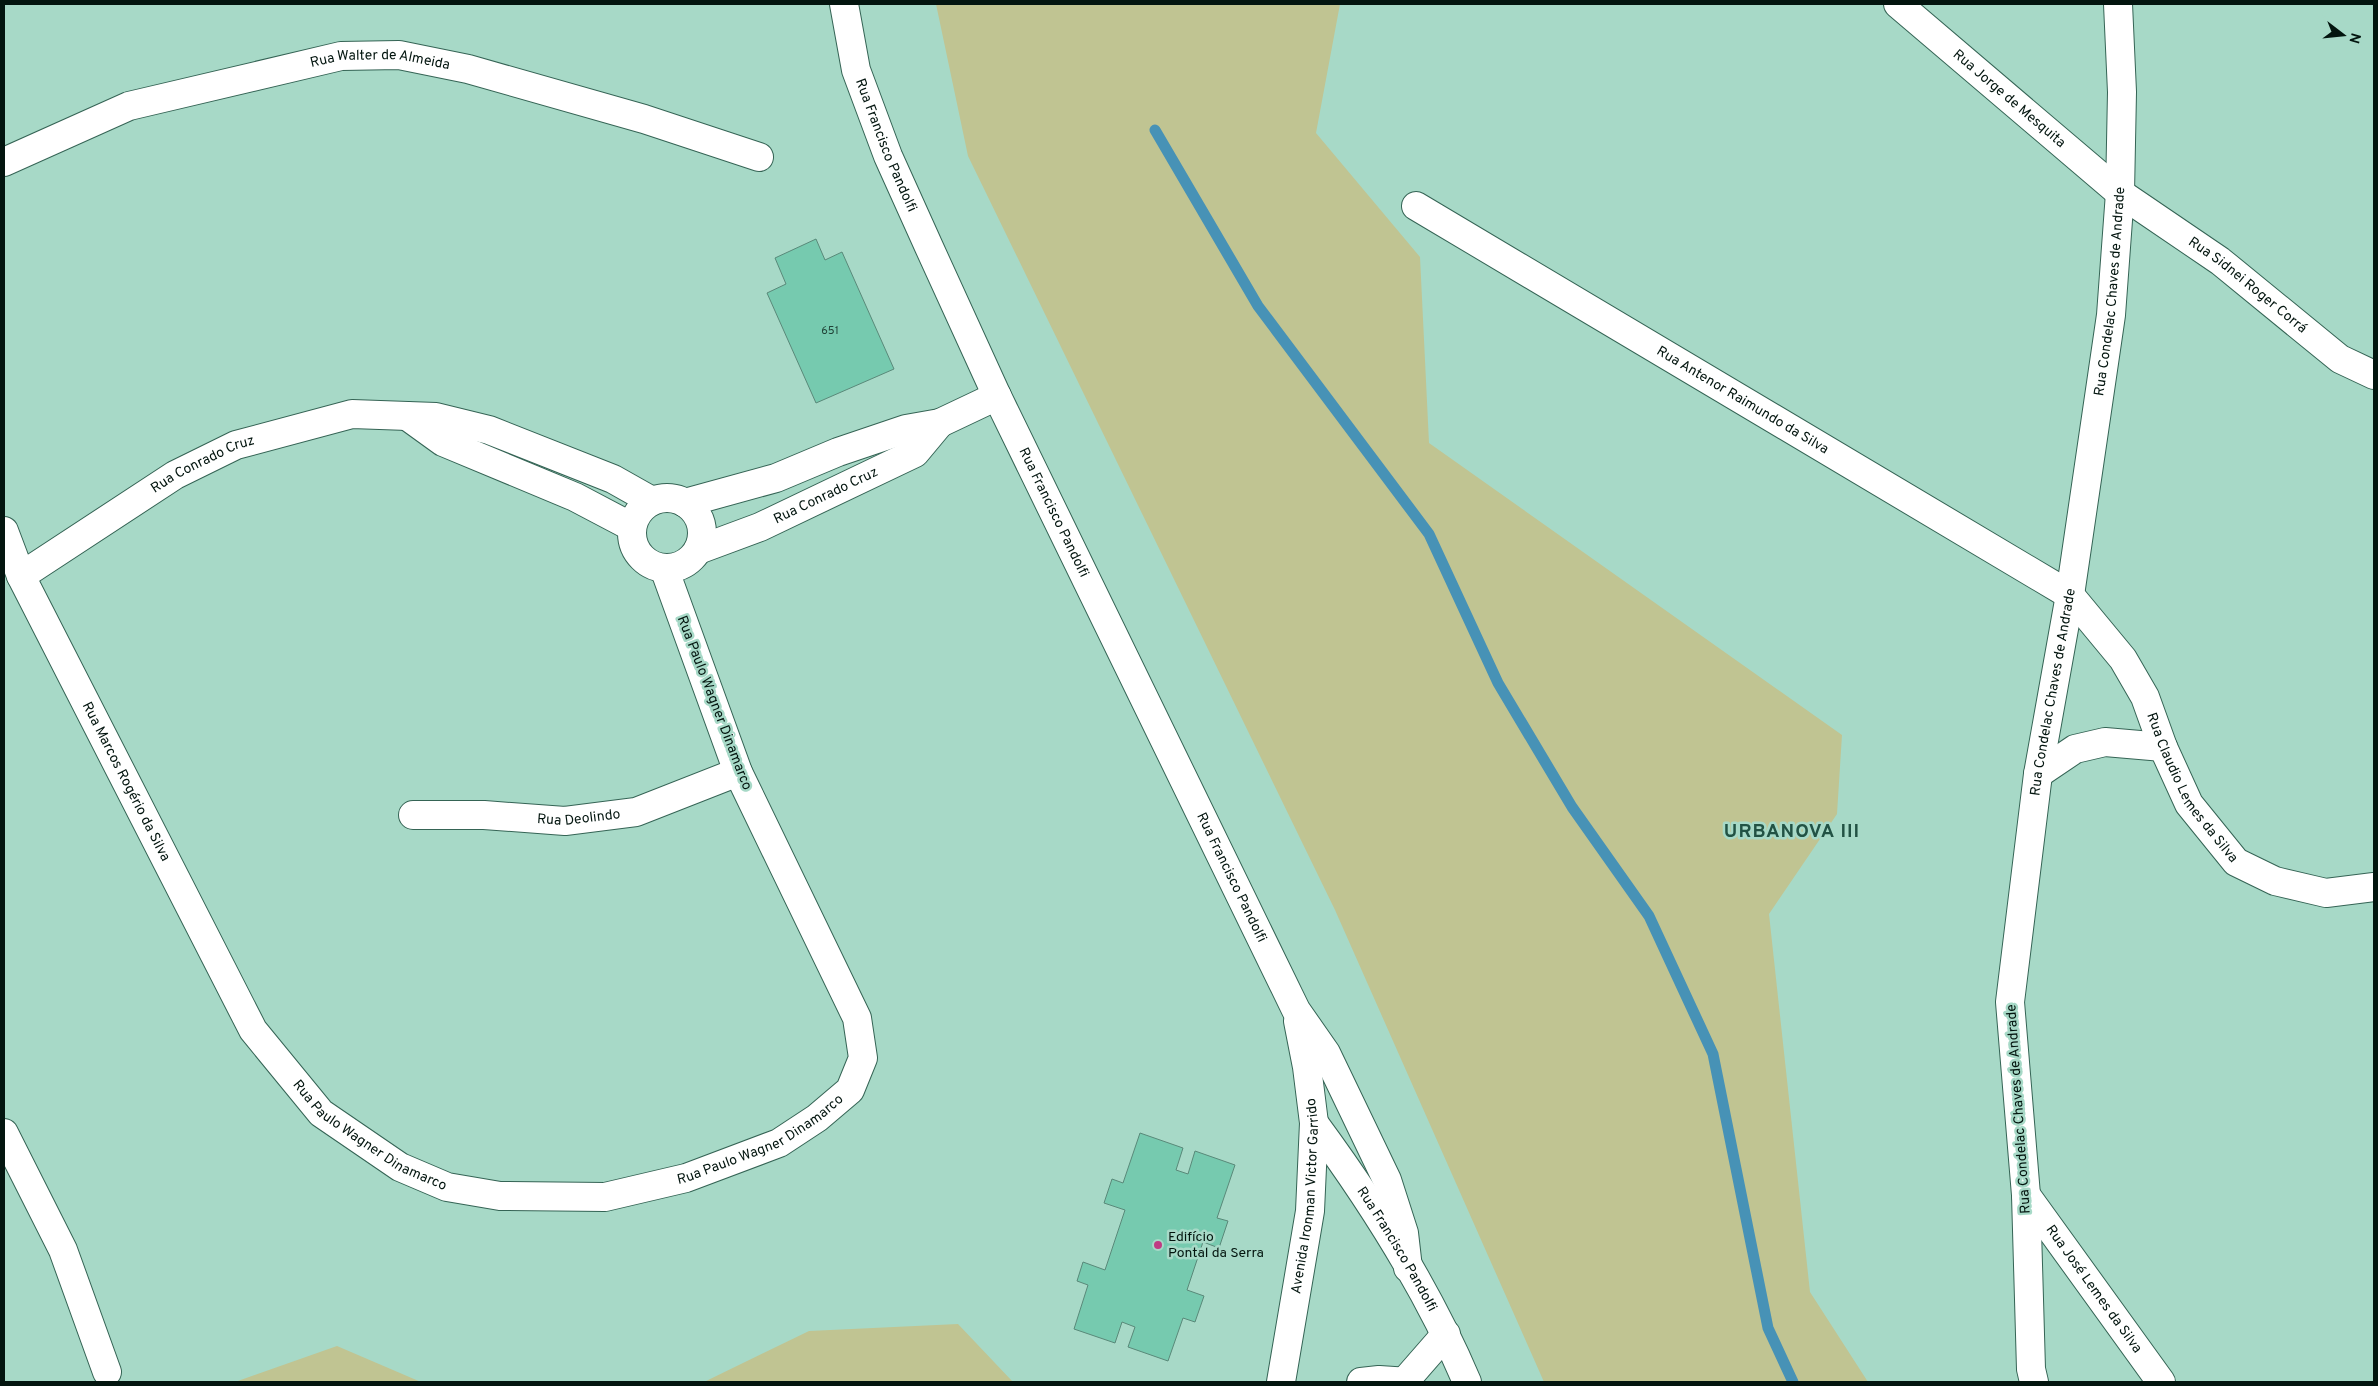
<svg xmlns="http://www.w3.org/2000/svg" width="2378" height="1386" font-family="Overpass,sans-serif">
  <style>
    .green { fill: #c0c492 }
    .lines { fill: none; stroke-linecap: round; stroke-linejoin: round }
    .stream { stroke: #4792b6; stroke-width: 11 }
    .building { fill: #76caaf; stroke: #598979 }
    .minor-casing { stroke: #356455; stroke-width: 30 }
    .minor { stroke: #fff; stroke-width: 28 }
    .poi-dot { fill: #bf3c83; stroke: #a7d9c7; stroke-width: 2 }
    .labels { text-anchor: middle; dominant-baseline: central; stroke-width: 5; stroke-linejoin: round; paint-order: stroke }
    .number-label { font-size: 11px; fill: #204237 }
    .street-label { font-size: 14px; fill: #03150f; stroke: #a7d9c7 }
    .poi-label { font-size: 14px; fill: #03150f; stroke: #a7d9c7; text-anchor: start }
    .district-label { font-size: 19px; font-weight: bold; letter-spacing: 1px; fill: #225244; stroke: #a7d9c7 }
  </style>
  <rect width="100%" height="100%" fill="#a7d9c7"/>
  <!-- green -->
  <path class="green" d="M936,4H1340L1316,133L1420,257L1429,443L1842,735L1837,814L1769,914L1810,1292L1868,1382H1544L1335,910L968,156Z
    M958,1324L1013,1382H704L809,1331Z
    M337,1346L421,1382H235Z"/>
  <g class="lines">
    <!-- stream -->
    <path class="stream" d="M1155,130L1258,306L1429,534L1498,683L1572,807L1649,916L1713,1054L1768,1328L1793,1382"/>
  </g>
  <!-- building -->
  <path class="building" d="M816,239L825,260L842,252L894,369L816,403L767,293L786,284L775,258Z
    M1140,1133L1183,1148L1176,1170L1188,1174L1195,1151L1235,1165L1217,1218L1228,1221L1219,1248L1203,1242L1187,1290L1204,1296L1195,1322L1183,1318L1168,1361L1128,1347L1135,1327L1122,1322L1115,1343L1074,1329L1088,1285L1077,1281L1083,1262L1105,1270L1125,1210L1104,1203L1112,1179L1123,1183Z"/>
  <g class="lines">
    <!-- minor casing -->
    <g class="minor-casing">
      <g id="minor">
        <path id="s1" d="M844,4L856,70L888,156L929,247L997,396L1296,1010L1326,1053L1387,1180L1404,1233L1408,1268"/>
        <path id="s2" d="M1898,4L2120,193L2220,261L2340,359L2374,375"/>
        <path id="s3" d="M4,162L129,106L341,56L399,55L468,69L644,119L759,157"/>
        <path id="s4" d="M1416,206L2070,595L2123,659L2145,697L2163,747L2189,804L2236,862L2275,881L2326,893L2374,887"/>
        <path d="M407,416L443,442L575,497L632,527"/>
        <circle cx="667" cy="533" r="35"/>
        <path d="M685,503L776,478L838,452L906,429L940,423L997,396"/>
        <path id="s5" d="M4,531L21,576L253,1030L321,1113L400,1167L447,1187L500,1196L605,1197L686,1178L779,1143L817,1118L850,1090L863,1058L857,1018L738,772L664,568"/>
        <path id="s6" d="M698,550L760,527L915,453L940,423"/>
        <path id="s7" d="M21,576L175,475L236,445L352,414L436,417L489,430L613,479L652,501"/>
        <path d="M2038,774L2075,749L2105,742L2163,747"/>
        <path id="s8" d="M413,815H484L565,821L636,812L738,772"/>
        <path id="s9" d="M1314,1123C1373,1203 1428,1290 1467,1382"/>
        <path d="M4,1133L63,1250L107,1372"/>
        <path id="s10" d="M2026,1195L2161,1382"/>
        <path d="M1405,1381L1446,1334"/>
        <path id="s11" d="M1281,1382L1310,1211L1314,1123L1307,1067L1298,1021"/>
        <path d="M1361,1382L1379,1380L1409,1382"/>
        <path id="s12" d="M2034,1382L2031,1369L2026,1195L2010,1002L2038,774L2070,595L2111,315L2120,193L2122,92L2118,4"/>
      </g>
    </g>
    <!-- minor -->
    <use href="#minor" class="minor"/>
  </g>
  <!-- markers -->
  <circle class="poi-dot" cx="1158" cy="1245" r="5"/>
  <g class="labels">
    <!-- number labels -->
    <g class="number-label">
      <text x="830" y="331">651</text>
    </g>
    <!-- street labels -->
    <g class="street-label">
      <text stroke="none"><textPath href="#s3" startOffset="394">Rua Walter de Almeida</textPath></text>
      <text stroke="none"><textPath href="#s2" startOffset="146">Rua Jorge de Mesquita</textPath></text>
      <text stroke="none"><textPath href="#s1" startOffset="148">Rua Francisco Pandolfi</textPath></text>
      <text stroke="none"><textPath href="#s2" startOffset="449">Rua Sidnei Roger Corrá</textPath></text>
      <text stroke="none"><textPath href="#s12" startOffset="1099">Rua Condelac Chaves de Andrade</textPath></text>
      <text stroke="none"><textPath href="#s4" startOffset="380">Rua Antenor Raimundo da Silva</textPath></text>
      <text stroke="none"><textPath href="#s7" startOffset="214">Rua Conrado Cruz</textPath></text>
      <text stroke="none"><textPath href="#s6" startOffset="139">Rua Conrado Cruz</textPath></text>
      <text stroke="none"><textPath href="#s1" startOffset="552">Rua Francisco Pandolfi</textPath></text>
      <text stroke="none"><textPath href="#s12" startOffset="694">Rua Condelac Chaves de Andrade</textPath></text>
      <text transform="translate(714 703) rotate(69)">Rua Paulo Wagner Dinamarco</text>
      <text stroke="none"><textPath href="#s5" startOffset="279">Rua Marcos Rogério da Silva</textPath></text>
      <text stroke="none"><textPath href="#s4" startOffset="991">Rua Claudio Lemes da Silva</textPath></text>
      <text stroke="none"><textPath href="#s8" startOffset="166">Rua Deolindo</textPath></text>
      <text stroke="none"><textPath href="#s1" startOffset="958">Rua Francisco Pandolfi</textPath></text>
      <text transform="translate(2019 1109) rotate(-94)">Rua Condelac Chaves de Andrade</text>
      <text stroke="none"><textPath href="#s5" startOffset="718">Rua Paulo Wagner Dinamarco</textPath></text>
      <text stroke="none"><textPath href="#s5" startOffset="1138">Rua Paulo Wagner Dinamarco</textPath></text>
      <text stroke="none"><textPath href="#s11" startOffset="188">Avenida Ironman Victor Garrido</textPath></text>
      <text stroke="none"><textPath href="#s9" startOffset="151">Rua Francisco Pandolfi</textPath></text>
      <text stroke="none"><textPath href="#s10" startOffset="116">Rua José Lemes da Silva</textPath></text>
    </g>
    <!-- poi labels -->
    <g class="poi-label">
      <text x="1168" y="1237">Edifício<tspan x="1168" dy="16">Pontal da Serra</tspan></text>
    </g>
    <!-- district labels -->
    <g class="district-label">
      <text x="1792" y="832">URBANOVA III</text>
    </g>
  </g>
  <!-- border -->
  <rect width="2378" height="1386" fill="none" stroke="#03150f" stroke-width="10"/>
  <!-- north arrow -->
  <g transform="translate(2343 35) rotate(106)" stroke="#a7d9c7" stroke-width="4" paint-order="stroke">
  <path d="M0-4L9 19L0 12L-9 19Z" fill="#03150f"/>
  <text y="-8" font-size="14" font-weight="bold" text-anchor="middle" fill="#03150f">N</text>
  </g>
</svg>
